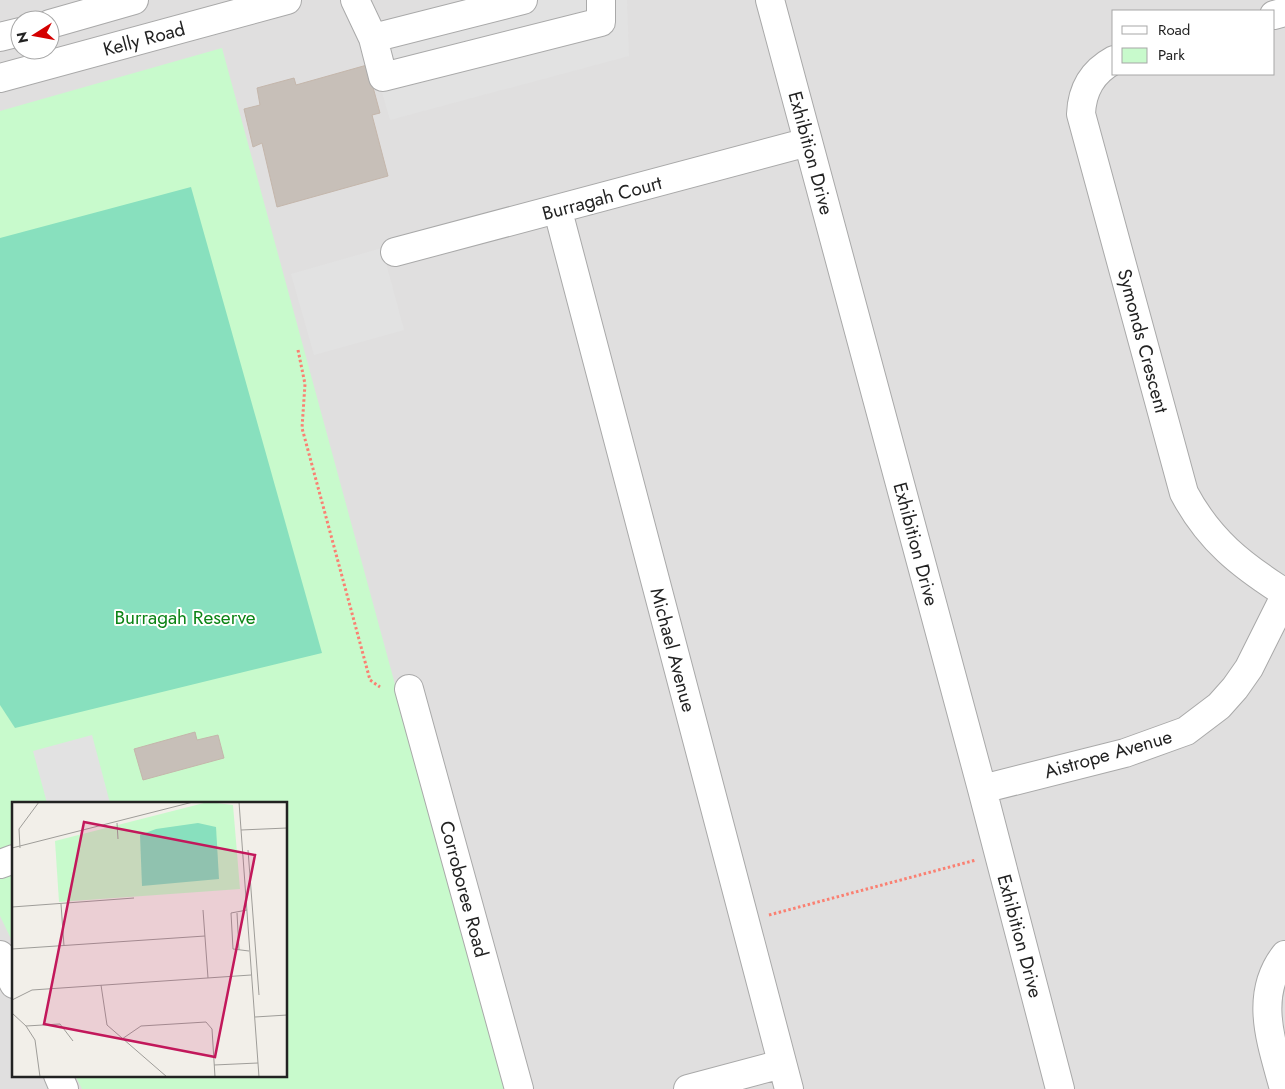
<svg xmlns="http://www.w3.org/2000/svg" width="1285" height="1089" font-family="Jost,sans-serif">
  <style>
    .residential { fill: #e0dfdf; fill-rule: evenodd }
    .park { fill: #c8facc }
    .pitch { fill: #88e0be }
    .parking { fill: #e2e2e2 }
    .building { fill: #c7bfb8; stroke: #c4b6ab }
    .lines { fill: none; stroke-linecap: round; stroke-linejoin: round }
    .minor-casing { stroke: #a9a9a9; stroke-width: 30 }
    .path { stroke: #fa8072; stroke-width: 3; stroke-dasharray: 2.5 2.5; stroke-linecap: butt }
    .minor { stroke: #fff; stroke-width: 28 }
    .labels { text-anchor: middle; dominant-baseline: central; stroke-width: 4; stroke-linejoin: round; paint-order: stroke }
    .street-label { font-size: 19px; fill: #222; stroke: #fff }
    .park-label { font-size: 19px; fill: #0c8416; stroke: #fff }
    .inset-road { fill: none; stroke: #9f9d99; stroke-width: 1 }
    .view { fill: #c2185b; fill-opacity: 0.15; stroke: #c2185b; stroke-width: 2.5 }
    .inset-edge { fill: none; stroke: #222; stroke-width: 2.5 }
  </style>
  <rect width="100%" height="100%" fill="#f2efe9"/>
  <!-- residential -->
  <path class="residential" d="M0,0H1285V1089H0ZM1114,11H1274V74H1114ZM20,20H50V50H20ZM14,803H286V1075H14Z"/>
  <!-- park -->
  <path class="park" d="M222,48L505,1089H82L75,1075H286V803H14V945L0,916V111Z"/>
  <!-- pitch -->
  <path class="pitch" d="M191,187L322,653L15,728L0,705V238Z"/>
  <!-- parking -->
  <path class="parking" d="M475,0H627L629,56L390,120L364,30Z
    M382,248L404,330L314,355L291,274Z
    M92,735L110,803H47L33,751Z"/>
  <!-- building -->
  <path class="building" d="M367,65L380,113L372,115L388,176L277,207L262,143L253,147L244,109L260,105L257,88L294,78L296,85Z
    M195,732L197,740L218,735L224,758L143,780L134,749Z"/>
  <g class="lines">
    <!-- minor casing -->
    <g class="minor-casing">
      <path id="minor" d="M355,0L373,38L383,77L601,22V0
        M770,0L982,789L1060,1089
        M1274,15L1285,12
        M50,24L134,0
        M0,37L20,32
        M373,38L523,0
        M1114,60C1092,72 1082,90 1081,114L1184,493C1209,540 1241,565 1285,593
        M0,78L287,0
        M558,211L789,1089
        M395,252L808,142
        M409,689L519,1089
        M982,789L1125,753L1186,731L1219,706L1235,688L1249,668L1285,596
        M0,864L14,859
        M0,955L14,984
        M58,1075L64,1089
        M688,1089L782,1064
        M1284,1089C1272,1044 1253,996 1285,955"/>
    </g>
    <!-- path -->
    <path class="path" d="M298,350L305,384L302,428L370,680L380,687
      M769,915L976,860"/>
    <!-- minor -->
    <use href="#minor" class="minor"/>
  </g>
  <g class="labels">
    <!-- street labels -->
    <g class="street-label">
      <text transform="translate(144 39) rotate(-15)">Kelly Road</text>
      <text transform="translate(811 153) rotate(75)">Exhibition Drive</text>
      <text transform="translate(602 198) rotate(-15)">Burragah Court</text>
      <text transform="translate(1143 341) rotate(75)">Symonds Crescent</text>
      <text transform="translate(916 544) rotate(75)">Exhibition Drive</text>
      <text transform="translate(673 650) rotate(75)">Michael Avenue</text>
      <text transform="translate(1108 754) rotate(-16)">Aistrope Avenue</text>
      <text transform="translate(464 889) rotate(75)">Corroboree Road</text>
      <text transform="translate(1020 936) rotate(75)">Exhibition Drive</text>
    </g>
    <!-- park labels -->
    <g class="park-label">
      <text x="185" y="617">Burragah Reserve</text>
    </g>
  </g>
  <!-- overview -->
  <g transform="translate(12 802)">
    <rect width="275" height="275" fill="#f2efe9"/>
    <path d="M196,0L221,3L228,87L47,100L43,39Z" fill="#c8facc"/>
    <path d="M186,21L204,25L207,77L130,84L128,33L144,27Z" fill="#88e0be"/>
    <path class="inset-road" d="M227,0L247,275M105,21L106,37M229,28L275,26M0,46L181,0M8,46L7,27L27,0M236,48L247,193M49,102L52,144M0,105L122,96M191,108L196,176M235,108L219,111L221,147L237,149M225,111L227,148M0,147L193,134M89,183L95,223L155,275M0,198L20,188L239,173M0,211L14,224L23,238L28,275M243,215L275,213M14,224L48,222L61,239M110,237L129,224L194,220L200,227L203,275M202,263L246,261"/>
    <path class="view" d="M72,20L243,53L203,255L32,222Z"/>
    <rect width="275" height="275" class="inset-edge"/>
  </g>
  <!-- legend -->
  <rect x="1112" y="10" width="162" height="65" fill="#ffffff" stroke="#a7a7a7"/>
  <rect x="1122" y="26" width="25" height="8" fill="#ffffff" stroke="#a7a7a7"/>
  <text x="1158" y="35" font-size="15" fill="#222222">Road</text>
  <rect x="1122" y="48" width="25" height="15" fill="#c8facc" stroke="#a7a7a7"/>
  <text x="1158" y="60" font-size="15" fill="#222222">Park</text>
  <!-- north arrow -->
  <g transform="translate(35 35) rotate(259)"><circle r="24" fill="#ffffff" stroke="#a7a7a7"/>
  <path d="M0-4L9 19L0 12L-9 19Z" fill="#d40000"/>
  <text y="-8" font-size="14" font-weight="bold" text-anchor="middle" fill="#222222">N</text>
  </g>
</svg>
